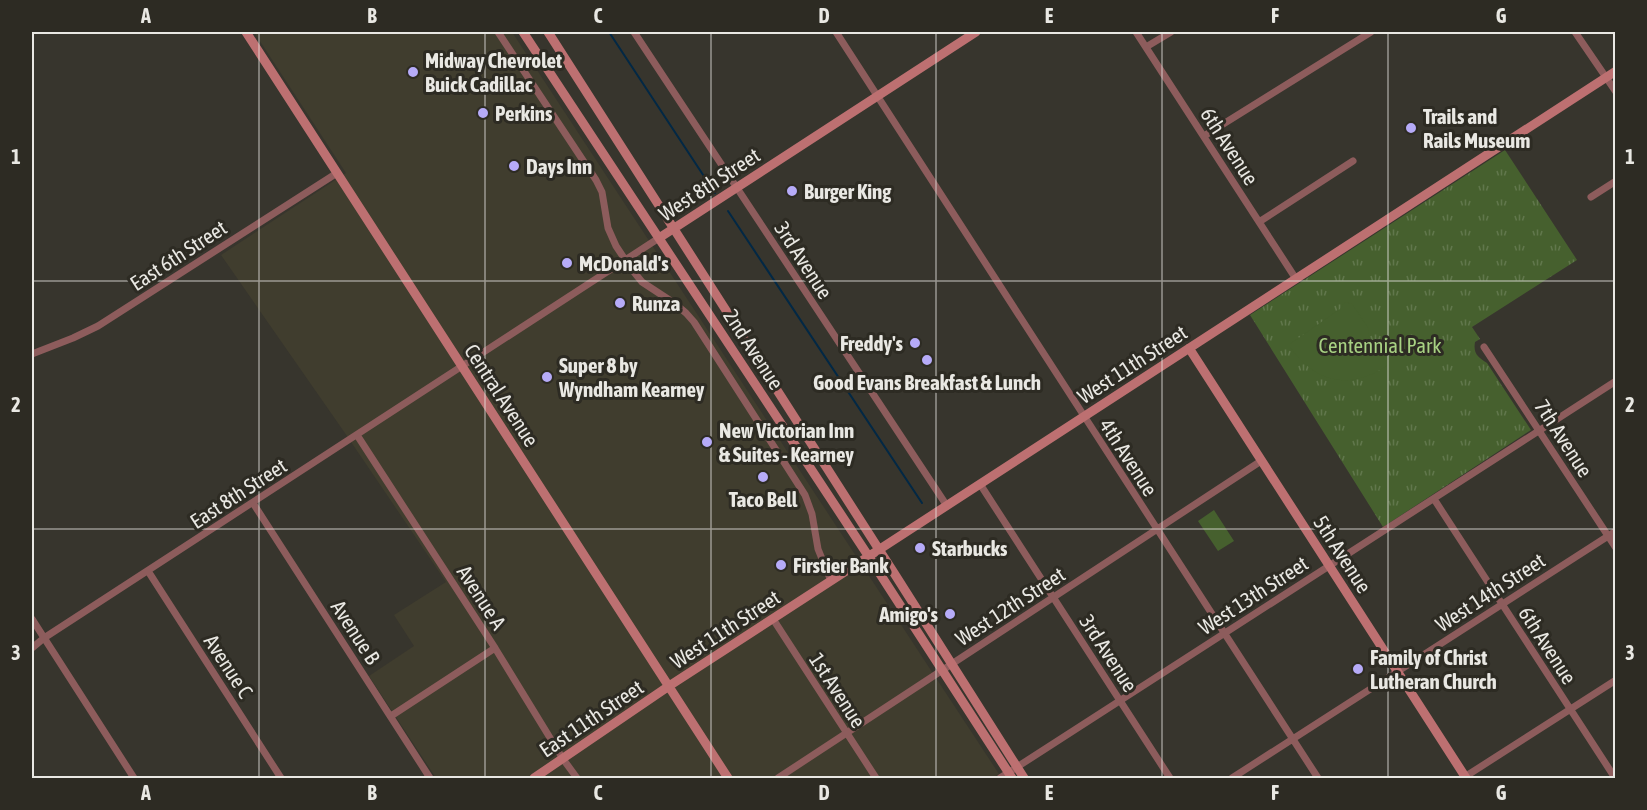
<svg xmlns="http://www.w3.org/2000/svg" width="1647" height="810" font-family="'Asap Condensed',sans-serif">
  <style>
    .built { fill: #403d2e }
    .grass { fill: url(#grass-tufts) }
    .garden { fill: #46602e }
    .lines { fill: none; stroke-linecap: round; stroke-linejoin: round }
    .stream { stroke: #022845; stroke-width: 2 }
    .street { stroke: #8d5c5c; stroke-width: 7 }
    .secondary { stroke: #bd7071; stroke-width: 9 }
    .grid { fill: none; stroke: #e9e8e3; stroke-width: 1.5; stroke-opacity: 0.55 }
    .poi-dot { fill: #b6abf8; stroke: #2d2b23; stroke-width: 2 }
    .labels { text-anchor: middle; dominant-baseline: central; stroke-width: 6; stroke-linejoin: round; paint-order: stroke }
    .poi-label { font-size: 21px; font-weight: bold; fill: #e9e8e3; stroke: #2d2b23; text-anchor: start }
    .street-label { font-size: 21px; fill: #e9e8e3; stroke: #2d2b23 }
    .park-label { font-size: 21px; fill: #a8d283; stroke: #2d2b23 }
    .neatline { fill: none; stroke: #e9e8e3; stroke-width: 2 }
    .grid-label { font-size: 20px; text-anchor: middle; font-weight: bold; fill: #e9e8e3 }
  </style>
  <defs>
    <pattern id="grass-tufts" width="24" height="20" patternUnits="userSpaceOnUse" patternTransform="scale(1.5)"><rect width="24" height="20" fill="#46602e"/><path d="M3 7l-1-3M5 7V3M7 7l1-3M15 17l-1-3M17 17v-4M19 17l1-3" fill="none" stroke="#61774c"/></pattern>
  </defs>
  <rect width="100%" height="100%" fill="#37352d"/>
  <!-- built -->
  <path class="built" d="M254,32H512L999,774L993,778H436L369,676L414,646L394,615L446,582L347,436L221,255L346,173Z"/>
  <!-- grass -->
  <path class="grass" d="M1505,150L1577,260L1472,327L1480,339L1475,342C1473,354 1478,357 1487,363L1531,430L1383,527L1250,315Z"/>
  <!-- garden -->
  <path class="garden" d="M1345,302L1352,304L1369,329L1368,335L1388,365C1381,369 1374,374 1367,376C1334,388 1309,373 1290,347V344L1340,309Z
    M1214,510L1234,541L1218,551L1198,521Z"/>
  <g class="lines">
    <!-- stream -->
    <path class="stream" d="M609,32L715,193
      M728,211L922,503"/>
    <!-- street -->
    <path class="street" d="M498,32L596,180L602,192L608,228L616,246L630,267L642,282L674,303L686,313L694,322L805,495L812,514L818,549L831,581
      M634,32L947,506
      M836,32L1318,778
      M1136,32L1296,279
      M1575,32L1616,92
      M1146,47L1171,32
      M1204,136L1371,32
      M1591,197L1616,181
      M1259,222L1353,161
      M1484,347L1616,548
      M32,354L73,338L98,326L337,173
      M357,435L495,648L563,759L577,778
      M980,484L1170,778
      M1434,499L1615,778
      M253,503L430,778
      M148,571L281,778
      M32,619L134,778
      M773,619L876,778
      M32,648L44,638L659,238
      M391,716L495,648
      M778,778L1261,461
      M1000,778L1616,381
      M1232,778L1616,531
      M1463,778L1616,680"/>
    <!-- secondary -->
    <path class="secondary" d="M246,32L728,778
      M523,32L869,557L1012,778
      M548,32L894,573L1024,778
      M659,238L976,32
      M1189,348L1466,778
      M534,778L669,686L1616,71"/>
  </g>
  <!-- grid -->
  <path class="grid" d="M259,32V778M485,32V778M711,32V778M936,32V778M1162,32V778M1388,32V778M32,281H1616M32,529H1616"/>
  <!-- markers -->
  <g class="poi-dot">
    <circle cx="413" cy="72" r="6"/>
    <circle cx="483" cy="113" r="6"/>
    <circle cx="1411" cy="128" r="6"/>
    <circle cx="514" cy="166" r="6"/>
    <circle cx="792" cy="191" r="6"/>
    <circle cx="567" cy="263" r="6"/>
    <circle cx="620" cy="303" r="6"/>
    <circle cx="915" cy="343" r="6"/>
    <circle cx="927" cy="360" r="6"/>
    <circle cx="547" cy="377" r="6"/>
    <circle cx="707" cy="442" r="6"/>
    <circle cx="763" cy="477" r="6"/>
    <circle cx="920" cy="548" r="6"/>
    <circle cx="781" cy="565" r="6"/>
    <circle cx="950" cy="614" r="6"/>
    <circle cx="1358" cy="669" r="6"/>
  </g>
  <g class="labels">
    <!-- poi labels -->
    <g class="poi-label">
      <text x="425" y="60">Midway Chevrolet<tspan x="425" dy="24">Buick Cadillac</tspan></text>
      <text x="495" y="113">Perkins</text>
      <text x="1423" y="116">Trails and<tspan x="1423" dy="24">Rails Museum</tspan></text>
      <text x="526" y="166">Days Inn</text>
      <text x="804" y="191">Burger King</text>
      <text x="579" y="263">McDonald's</text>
      <text x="632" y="303">Runza</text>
      <text x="903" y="343" text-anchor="end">Freddy's</text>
      <text x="559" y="365">Super 8 by<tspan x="559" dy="24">Wyndham Kearney</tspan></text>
      <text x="927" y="382" text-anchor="middle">Good Evans Breakfast &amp; Lunch</text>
      <text x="719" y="430">New Victorian Inn<tspan x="719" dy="24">&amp; Suites - Kearney</tspan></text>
      <text x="763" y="499" text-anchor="middle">Taco Bell</text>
      <text x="932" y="548">Starbucks</text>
      <text x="793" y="565">Firstier Bank</text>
      <text x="938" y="614" text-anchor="end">Amigo's</text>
      <text x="1370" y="657">Family of Christ<tspan x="1370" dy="24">Lutheran Church</tspan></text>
    </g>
    <!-- street labels -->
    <g class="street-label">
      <text transform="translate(1230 146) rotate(57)">6th Avenue</text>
      <text transform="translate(709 184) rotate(-33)">West 8th Street</text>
      <text transform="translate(178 255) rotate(-33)">East 6th Street</text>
      <text transform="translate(804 260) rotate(57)">3rd Avenue</text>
      <text transform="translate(754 349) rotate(57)">2nd Avenue</text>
      <text transform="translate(1132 364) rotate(-33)">West 11th Street</text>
      <text transform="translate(502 395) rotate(57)">Central Avenue</text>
      <text transform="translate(1564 438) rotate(57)">7th Avenue</text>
      <text transform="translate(1129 457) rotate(57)">4th Avenue</text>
      <text transform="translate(238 493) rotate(-33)">East 8th Street</text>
      <text transform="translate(1343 554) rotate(57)">5th Avenue</text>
      <text transform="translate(1490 592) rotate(-33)">West 14th Street</text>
      <text transform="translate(1253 595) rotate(-33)">West 13th Street</text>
      <text transform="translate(482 597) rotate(57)">Avenue A</text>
      <text transform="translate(1010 606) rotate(-33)">West 12th Street</text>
      <text transform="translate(725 629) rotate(-33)">West 11th Street</text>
      <text transform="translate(356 632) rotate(57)">Avenue B</text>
      <text transform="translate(1548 645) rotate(57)">6th Avenue</text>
      <text transform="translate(1109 653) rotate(57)">3rd Avenue</text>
      <text transform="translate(229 666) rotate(57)">Avenue C</text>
      <text transform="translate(838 690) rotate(57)">1st Avenue</text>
      <text transform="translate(591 718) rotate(-34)">East 11th Street</text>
    </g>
    <!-- park labels -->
    <g class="park-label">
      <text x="1380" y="345">Centennial Park</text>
    </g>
  </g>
  <!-- border -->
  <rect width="1647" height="810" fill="none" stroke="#2d2b23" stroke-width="66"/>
  <rect x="33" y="33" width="1581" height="744" class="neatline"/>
  <g class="grid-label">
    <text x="146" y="23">A</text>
    <text x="372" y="23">B</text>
    <text x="598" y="23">C</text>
    <text x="824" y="23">D</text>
    <text x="1049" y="23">E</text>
    <text x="1275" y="23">F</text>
    <text x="1501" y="23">G</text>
    <text x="16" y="164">1</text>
    <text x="1630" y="164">1</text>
    <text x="16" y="412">2</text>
    <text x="1630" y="412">2</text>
    <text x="16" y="660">3</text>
    <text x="1630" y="660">3</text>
    <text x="146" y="800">A</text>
    <text x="372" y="800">B</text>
    <text x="598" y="800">C</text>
    <text x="824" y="800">D</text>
    <text x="1049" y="800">E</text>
    <text x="1275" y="800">F</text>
    <text x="1501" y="800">G</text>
  </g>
</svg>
